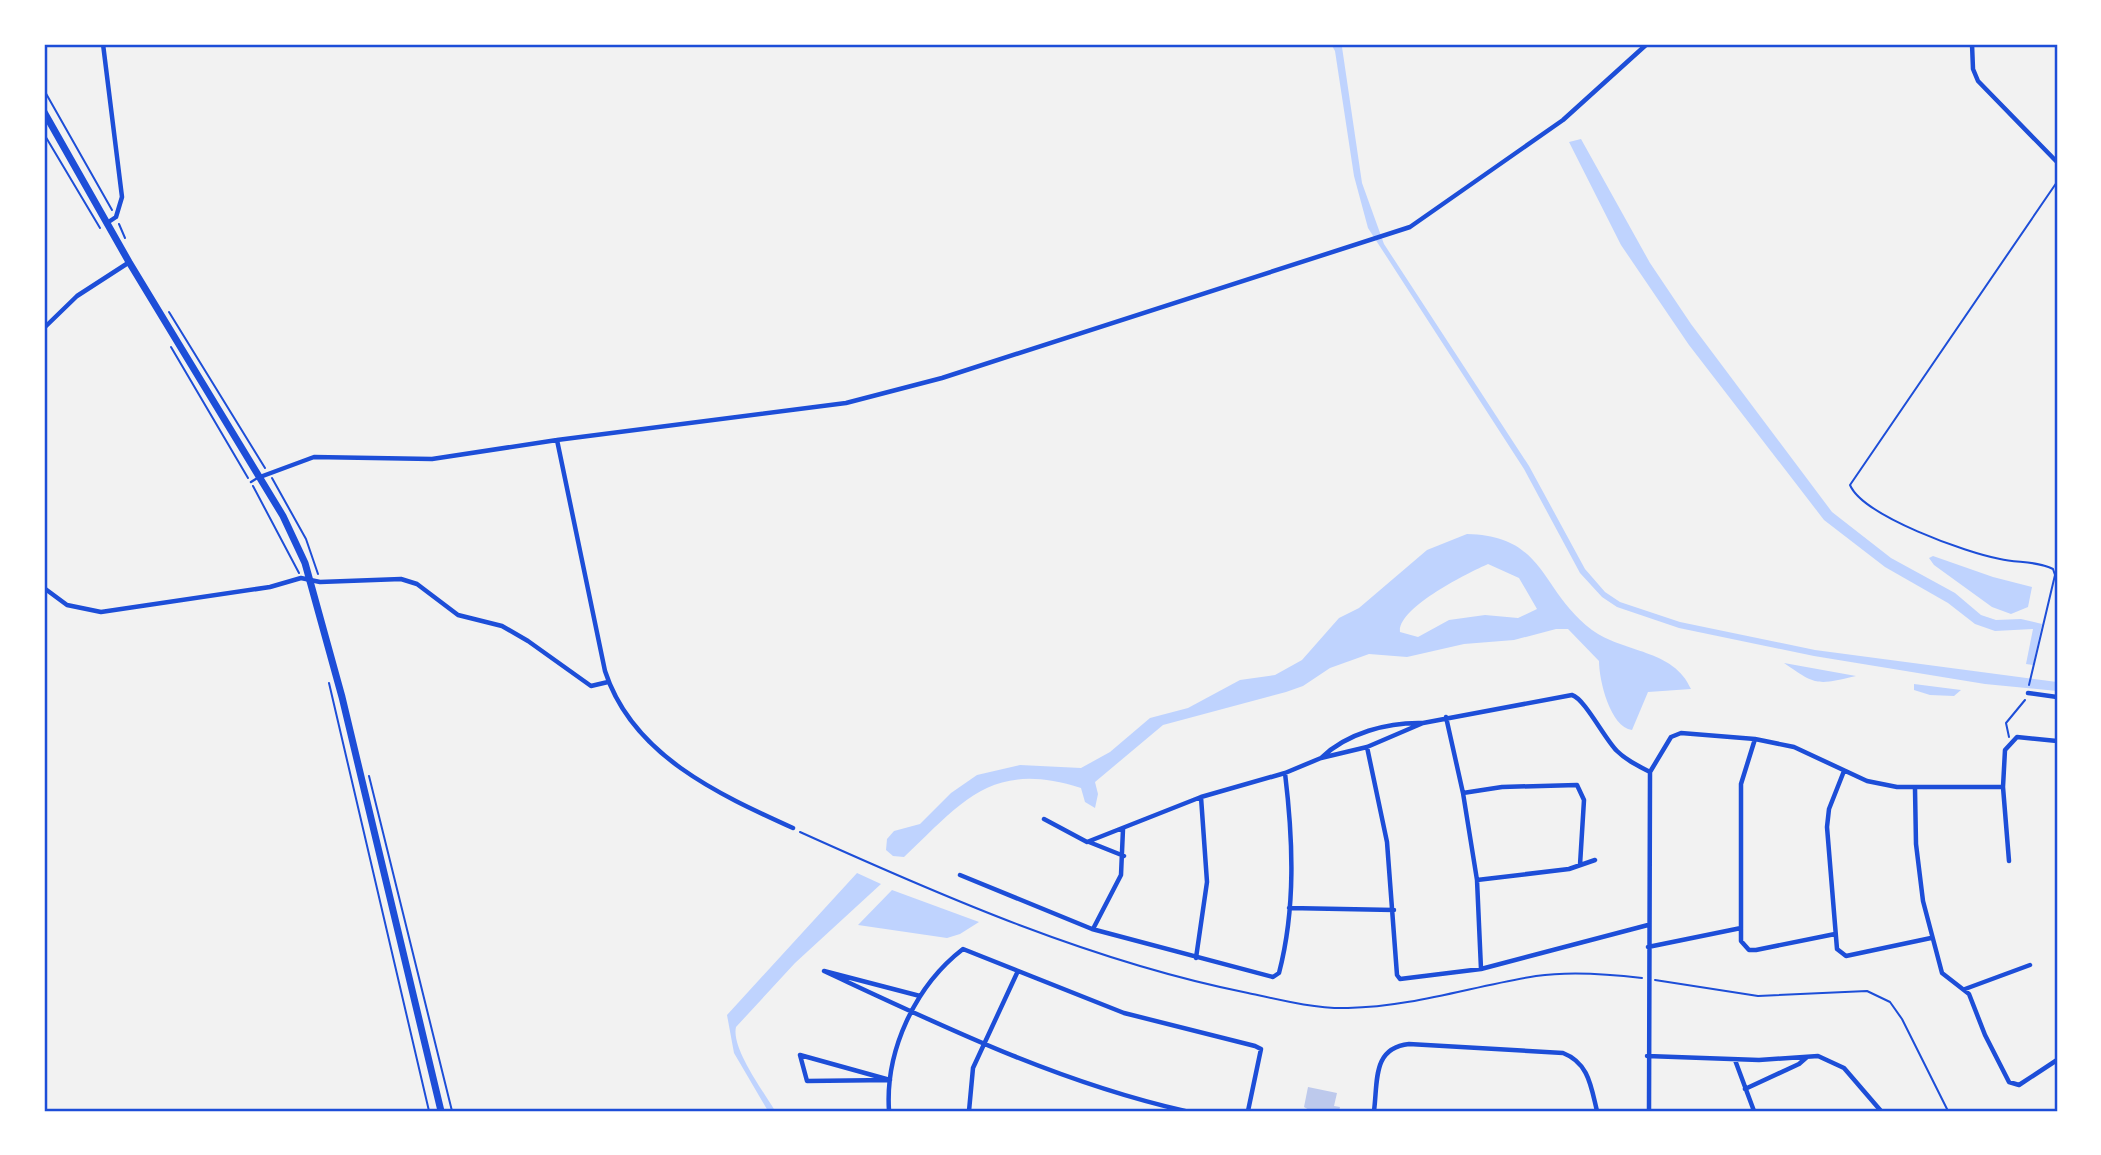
<svg xmlns="http://www.w3.org/2000/svg" width="2101" height="1155" font-family="'Alegreya Sans',sans-serif">
  <style>
    .water { fill: #bfd3fe; fill-rule: evenodd }
    .building { fill: #bdc9ec }
    .lines { fill: none; stroke-linecap: round; stroke-linejoin: round }
    .path { stroke: #1d4ed8; stroke-width: 2 }
    .service { stroke: #1d4ed8; stroke-width: 2.5 }
    .minor { stroke: #1d4ed8; stroke-width: 4.5 }
    .primary { stroke: #1d4ed8; stroke-width: 7 }
    .neatline { fill: none; stroke: #1d4ed8; stroke-width: 2.5 }
  </style>
  <rect width="100%" height="100%" fill="#f2f2f2"/>
  <!-- water -->
  <path class="water" d="M1331,44L1342,47L1362,183L1384,244L1529,466L1585,569L1605,592L1620,602L1680,622L1815,650L2057,682V691L1985,684L1814,656L1679,628L1617,607L1602,597L1580,573L1524,469L1368,228L1354,176L1335,51Z
    M1581,139L1650,263L1691,324L1832,512L1891,558L1955,593L1981,615L1996,620L2021,619L2042,624L2033,665L2026,664L2033,629L1995,631L1975,624L1948,603L1885,567L1824,520L1689,345L1621,245L1569,142Z
    M1467,534C1547,536 1539,590 1592,630C1623,653 1674,649 1691,689L1648,692L1632,730C1610,727 1599,680 1599,661L1568,629H1556L1514,640L1464,644L1407,657L1369,654L1330,668L1303,686L1286,692L1163,725L1095,782L1098,794L1095,808L1085,802L1081,788C992,760 964,800 904,857L893,856L886,850L887,839L894,831L920,824L951,793L977,775L1020,765L1081,768L1110,752L1150,718L1188,708L1240,680L1275,675L1302,660L1339,618L1359,608L1427,550ZM1488,564L1519,578L1537,609L1518,618L1485,615L1449,620L1418,637L1400,632C1397,608 1468,573 1488,564Z
    M1933,556L1993,577L2032,587L2028,607L2011,614L1992,607L1934,565L1929,558Z
    M1784,663L1856,676C1817,685 1817,686 1784,663Z
    M1914,684L1961,690L1954,696L1930,695L1914,690Z
    M857,873L881,884L795,963L736,1027C731,1048 764,1092 775,1111H768L734,1053L727,1015Z
    M892,890L979,922L960,934L947,938L858,925Z"/>
  <!-- building -->
  <path class="building" d="M1308,1087L1337,1093L1334,1106L1340,1107L1339,1111H1311L1304,1107Z"/>
  <g class="lines">
    <!-- path -->
    <path class="path" d="M44,90L112,210
      M44,134L100,228
      M119,224L125,238
      M169,312L265,468
      M171,347L248,478
      M272,478L306,539L318,574
      M253,486L299,573
      M329,683L429,1111
      M2029,685L2055,575L2053,569C2038,561 2017,563 2000,559C1967,553 1863,516 1850,485L2057,182
      M2009,737L2006,723L2025,700
      M369,776L452,1111
      M800,832C944,897 1093,962 1248,993C1280,1000 1316,1009 1348,1008C1412,1007 1473,986 1536,976C1570,971 1609,974 1642,978
      M1655,980L1758,996L1867,991L1890,1002L1902,1019L1948,1111"/>
    <!-- service -->
    <path class="service" d="M251,482L259,477"/>
    <!-- minor -->
    <path class="minor" d="M103,44L122,197L116,217L107,223
      M1972,44L1973,69L1978,81L2057,162
      M44,328L77,296L128,263
      M557,440L605,671C632,755 718,794 793,828
      M260,477L314,457L432,459L557,440L846,403L942,378L1410,227L1563,120L1647,44
      M44,588L67,605L101,612L270,587L301,578L320,582L401,579L417,584L458,615L502,626L528,641L591,686L608,682
      M2028,693L2057,697
      M1446,717L1463,793L1477,880L1481,969
      M1423,723L1572,695C1585,699 1604,738 1617,751C1626,760 1638,766 1650,772
      M1755,739L1741,784V941L1749,950H1756L1835,934
      M1367,747L1387,842L1397,975L1400,979L1481,969L1648,925
      M1844,771L1829,809L1827,827L1837,949L1846,956L1931,938
      M1915,789L1916,844L1923,901L1942,973L1969,994L1985,1035L2009,1082L2019,1085L2057,1060
      M1463,793L1502,787L1577,785L1584,800L1580,865
      M1044,819L1087,842L1201,797L1285,773L1321,758L1367,747L1423,723C1388,722 1347,733 1321,758
      M1089,842L1124,856
      M2009,861L2003,787L2005,750L2017,737L2057,741
      M960,875L1092,929L1273,977L1279,973C1296,908 1293,839 1285,773
      M1477,880L1569,869L1595,860
      M1289,908L1394,910
      M1093,929L1121,875L1123,829
      M1648,947L1741,928
      M1196,958L1207,882L1201,797
      M1965,989L2030,965
      M920,996L824,971C942,1026 1057,1082 1185,1111
      M800,1055L890,1080L807,1081Z
      M1647,1056L1759,1060L1818,1056L1844,1068L1881,1111
      M1735,1060L1754,1111
      M1745,1089L1799,1064L1807,1057
      M889,1111C885,1051 915,986 963,949L1124,1013L1255,1046L1261,1049L1248,1111
      M969,1111L973,1068L1017,973
      M1374,1111C1378,1081 1372,1048 1409,1044L1563,1053C1589,1063 1591,1087 1597,1111
      M1649,1111L1650,772L1671,737L1681,733L1755,739L1794,747L1867,781L1897,787H2003"/>
    <!-- primary -->
    <path class="primary" d="M44,112L129,262L283,516L305,563L342,697L441,1111"/>
  </g>
  <!-- border -->
  <rect width="2101" height="1155" fill="none" stroke="#ffffff" stroke-width="91"/>
  <rect x="46" y="46" width="2010" height="1064" class="neatline"/>
</svg>
